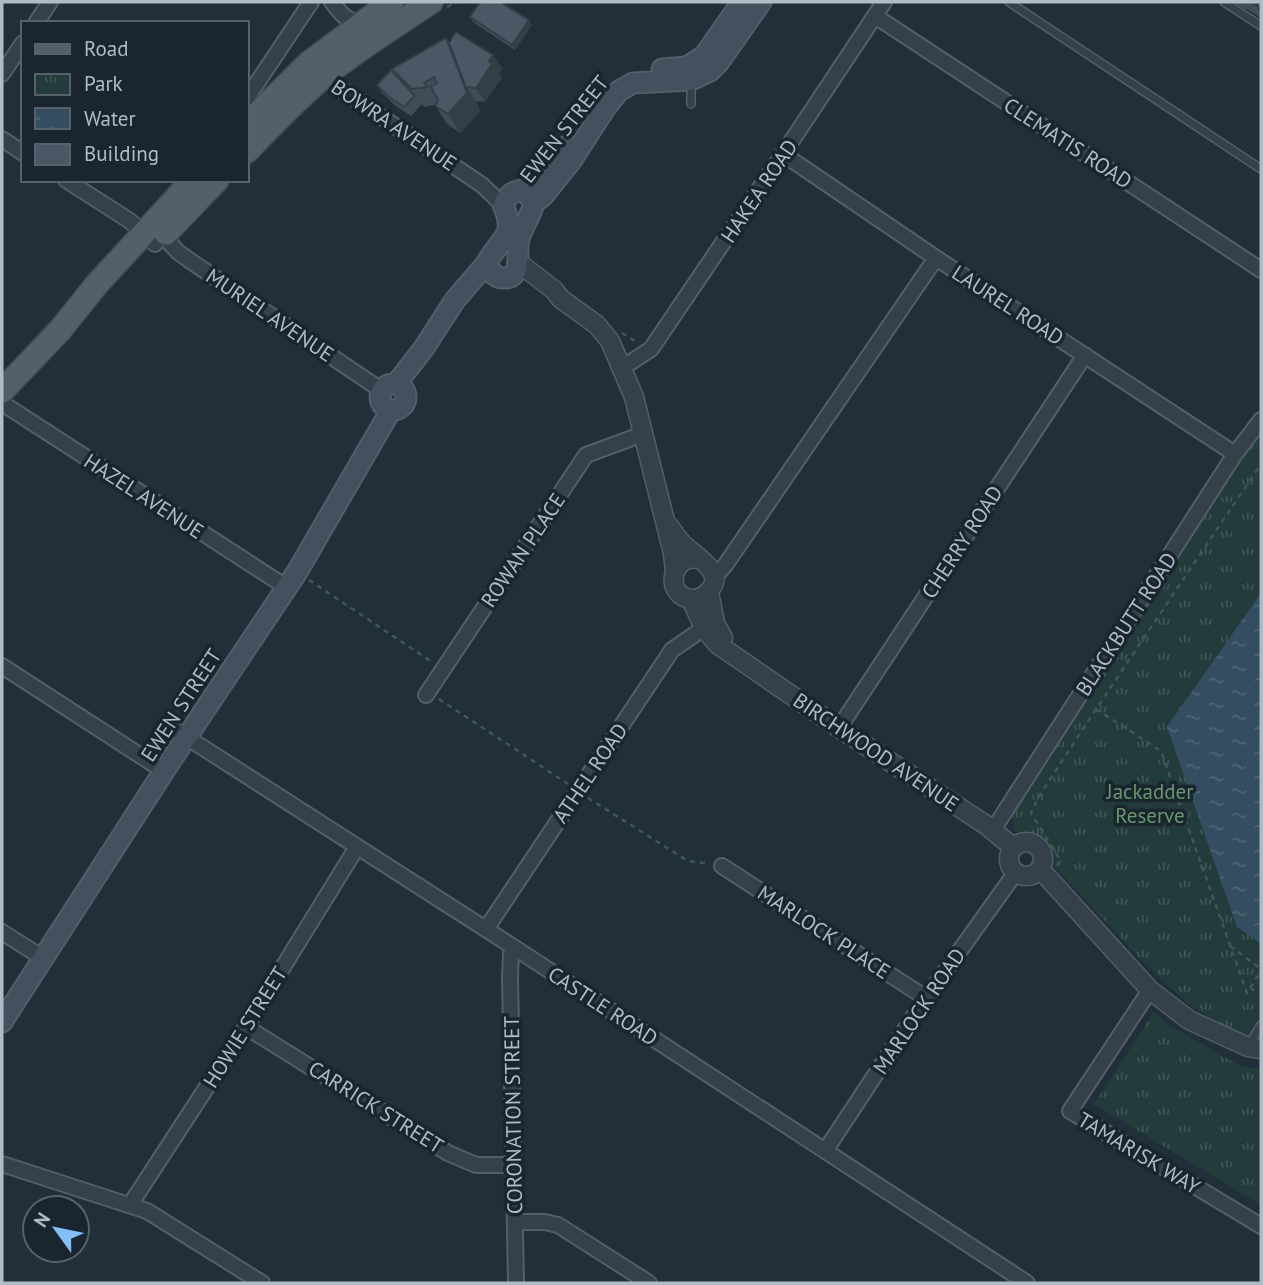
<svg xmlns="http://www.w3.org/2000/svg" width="1263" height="1285" font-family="'PT Sans',sans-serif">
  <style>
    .park { fill: url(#park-tufts) }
    .water { fill: url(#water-ripples) }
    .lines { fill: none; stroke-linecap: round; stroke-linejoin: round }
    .service-casing { stroke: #535e68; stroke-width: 10 }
    .minor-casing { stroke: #535e68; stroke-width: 18 }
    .tertiary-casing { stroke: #535e68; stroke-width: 21 }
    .secondary-casing { stroke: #535e68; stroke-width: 23 }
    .primary-casing { stroke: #414c56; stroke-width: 26 }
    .path { stroke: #415757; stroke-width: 2.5; stroke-dasharray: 5 5; stroke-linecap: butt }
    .service { stroke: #35404a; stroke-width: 7 }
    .minor { stroke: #35404a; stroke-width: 14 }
    .tertiary { stroke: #35404a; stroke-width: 18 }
    .secondary { stroke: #43505d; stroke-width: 19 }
    .primary { stroke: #53606a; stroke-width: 23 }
    .wall { fill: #404c57 }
    .shaded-wall { fill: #343e47 }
    .building { fill: #4a5865; stroke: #343e47; stroke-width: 2 }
    .labels { text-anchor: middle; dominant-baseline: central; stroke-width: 7; stroke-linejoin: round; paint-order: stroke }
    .street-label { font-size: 21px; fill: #b0bbc6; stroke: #1a252f }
    .park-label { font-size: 21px; fill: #67976c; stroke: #1a252f }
  </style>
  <defs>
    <pattern id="park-tufts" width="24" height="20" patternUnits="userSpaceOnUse" patternTransform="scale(1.75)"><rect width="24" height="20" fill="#233b3b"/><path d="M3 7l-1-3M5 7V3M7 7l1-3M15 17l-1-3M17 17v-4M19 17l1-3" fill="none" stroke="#405556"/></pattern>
    <pattern id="water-ripples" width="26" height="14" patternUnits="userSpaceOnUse" patternTransform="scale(1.75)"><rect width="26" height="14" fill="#354d61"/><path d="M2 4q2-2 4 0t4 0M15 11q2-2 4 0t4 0" fill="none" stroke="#506576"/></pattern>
  </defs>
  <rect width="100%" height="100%" fill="#212f3a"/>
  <!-- park -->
  <path class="park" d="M1261,429V1041L1245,1039L1186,1002L1143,962L1055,867L1040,840L1015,831L1012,818L1029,780L1173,565Z
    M1154,1012L1170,1026L1242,1067L1261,1069V1205L1094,1104Z"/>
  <!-- water -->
  <path class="water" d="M1261,593V944L1237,927L1167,727Z"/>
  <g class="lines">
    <!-- service casing -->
    <g class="service-casing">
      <path id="service" d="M1009,2L1261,169
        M1224,2L1261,26
        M691,81V104
        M1248,1046L1261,1025"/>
    </g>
    <!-- minor casing -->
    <g class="minor-casing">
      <path id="minor" d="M332,2C342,15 345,20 362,23
        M875,16L1261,270
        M36,23L50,2
        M320,73L349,95L482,185L503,205
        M2,74L23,43
        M247,98L311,2
        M2,139L23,153
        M783,154L936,258L1235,454
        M66,180L130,221L155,244
        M163,236L178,252L189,260L381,390
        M622,368L651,349L783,154L884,2
        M2,403L286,587
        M714,578L726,564L936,258
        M2,666L164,771
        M426,695L586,455L643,434
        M839,728L1085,355
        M177,731L515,948L1027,1283
        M993,830L1235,454L1261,420
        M722,866L926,998
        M486,929L672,650L704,628
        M2,932L43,958
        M515,948L511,954L510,977L516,1283
        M1150,990L1070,1111L1261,1226
        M246,1027L448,1153L476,1165H513
        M825,1151L926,998L1016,872
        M2,1164L147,1211L262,1283
        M130,1205L246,1027L357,847
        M515,1222H545L558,1225L649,1283"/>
    </g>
    <!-- tertiary casing -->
    <g class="tertiary-casing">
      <path id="tertiary" d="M519,263L554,290L561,299L597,325L610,341L634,397L673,553L675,572
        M669,526C674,533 679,541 686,547C698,558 728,574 707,593C703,597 698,599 692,599C663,597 670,550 702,560
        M709,592L715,623L723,638
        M691,599L704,628L717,644L839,728L986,825L1013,847
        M1009 859a17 17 0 1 1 34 0a17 17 0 1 1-34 0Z
        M1040,869L1150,990L1189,1020L1248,1047L1261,1049"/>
    </g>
    <!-- secondary casing -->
    <g class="secondary-casing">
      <path id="secondary" d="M662,69L687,67L704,56L742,2
        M524,190L561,155L567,146
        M524,190L534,203C531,216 523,226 519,239C515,251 525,280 502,278C494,277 489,270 486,264C500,238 517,237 503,205C508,195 512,191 524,190Z
        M534,203L543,196L571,161L606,107L619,91L633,83L691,80L710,71L719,62L761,2
        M380 397a13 13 0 1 1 26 0a13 13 0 1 1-26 0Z
        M396,384L424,348L455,300L486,264
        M2,1022L164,771L297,572L391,410"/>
    </g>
    <!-- primary casing -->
    <g class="primary-casing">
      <path id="primary" d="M247,124L309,63L391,2
        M247,151C272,125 297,99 324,76C358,49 395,26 431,2
        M166,233L217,180
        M2,391L61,329L97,284L193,180"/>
    </g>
    <!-- path -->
    <path class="path" d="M447,7L457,2
      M622,333L637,342
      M309,580L432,662
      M439,699L568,784
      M1096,709L1161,751L1247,993L1261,971
      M588,798L688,861L710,864
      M1057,865L1061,861L1031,813L1038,798L1096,709L1261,464
      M1230,946L1261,969
      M1250,988L1257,992"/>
    <!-- service -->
    <use href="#service" class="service"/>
    <!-- minor -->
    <use href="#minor" class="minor"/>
    <!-- tertiary -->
    <use href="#tertiary" class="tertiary"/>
    <!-- secondary -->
    <use href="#secondary" class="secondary"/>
    <!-- primary -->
    <use href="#primary" class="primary"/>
  </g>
  <!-- wall -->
  <path class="wall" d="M1232,2H1261V18L1246,9H1243Z
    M470,17L532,25L515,50L473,22Z
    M446,38L449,43L503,69L499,74L502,77L485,102L476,101L480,111L460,133L447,124L435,105L424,107L422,104L411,116L396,106L383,94L377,85L398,78L392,69Z"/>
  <!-- shaded-wall -->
  <path class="shaded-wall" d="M1257,2L1261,9V13L1255,5Z
    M529,20L532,25L515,50L512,45Z
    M446,38L459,57L466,87L476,101L480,111L460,133L448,114Z
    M493,55L503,69L499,74L502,77L485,102L476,88Z"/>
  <!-- building -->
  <path class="building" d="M480,2H500L529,20L512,45L470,17Z
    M1251,2H1261V5L1257,2L1255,5Z
    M456,32L493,55L489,61L492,64L476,88L466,87L449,43Z
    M446,38L467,93L448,114L435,106L438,100L431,87L437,83L434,77L424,83L427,87L412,89L392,69Z
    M391,70L415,96L404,107L389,97L377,85Z"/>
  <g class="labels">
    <!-- street labels -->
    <g class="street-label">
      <text transform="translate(394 125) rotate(34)">BOWRA AVENUE</text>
      <text transform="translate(564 129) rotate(-52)">EWEN STREET</text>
      <text transform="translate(1068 143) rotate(33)">CLEMATIS ROAD</text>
      <text transform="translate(759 191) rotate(-56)">HAKEA ROAD</text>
      <text transform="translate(1008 305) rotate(33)">LAUREL ROAD</text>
      <text transform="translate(270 315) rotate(34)">MURIEL AVENUE</text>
      <text transform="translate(144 496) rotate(33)">HAZEL AVENUE</text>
      <text transform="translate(962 542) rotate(-57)">CHERRY ROAD</text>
      <text transform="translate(523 550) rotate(-56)">ROWAN PLACE</text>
      <text transform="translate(1126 624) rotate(-57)">BLACKBUTT ROAD</text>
      <text transform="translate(181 705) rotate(-57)">EWEN STREET</text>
      <text transform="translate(876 752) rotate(34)">BIRCHWOOD AVENUE</text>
      <text transform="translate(590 773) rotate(-56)">ATHEL ROAD</text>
      <text transform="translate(824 932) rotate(33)">MARLOCK PLACE</text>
      <text transform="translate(603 1006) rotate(33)">CASTLE ROAD</text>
      <text transform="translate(919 1011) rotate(-56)">MARLOCK ROAD</text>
      <text transform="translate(245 1027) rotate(-58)">HOWIE STREET</text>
      <text transform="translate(376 1107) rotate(32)">CARRICK STREET</text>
      <text transform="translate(513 1115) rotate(-91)">CORONATION STREET</text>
      <text transform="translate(1139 1153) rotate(31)">TAMARISK WAY</text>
    </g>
    <!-- park labels -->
    <g class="park-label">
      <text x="1150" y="791">Jackadder<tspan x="1150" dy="24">Reserve</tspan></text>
    </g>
  </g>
  <!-- border -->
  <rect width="1263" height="1285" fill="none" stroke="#b0bbc6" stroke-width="7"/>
  <!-- legend -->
  <rect x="21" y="21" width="228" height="161" fill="#1a252f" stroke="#56616b" stroke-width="2"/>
  <rect x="35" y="44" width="35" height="10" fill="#53606a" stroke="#56616b" stroke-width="2"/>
  <text x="84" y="56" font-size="21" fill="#b0bbc6">Road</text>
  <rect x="35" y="74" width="35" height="21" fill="url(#park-tufts)" stroke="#56616b" stroke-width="2"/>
  <text x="84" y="91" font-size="21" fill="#b0bbc6">Park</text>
  <rect x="35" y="108" width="35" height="21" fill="url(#water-ripples)" stroke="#56616b" stroke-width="2"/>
  <text x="84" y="126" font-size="21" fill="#b0bbc6">Water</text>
  <rect x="35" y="144" width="35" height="21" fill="#4a5865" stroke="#56616b" stroke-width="2"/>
  <text x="84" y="161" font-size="21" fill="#b0bbc6">Building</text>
  <!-- north arrow -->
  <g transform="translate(56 1229) rotate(303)"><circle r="33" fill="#1a252f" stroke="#56616b" stroke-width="2"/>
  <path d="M0-5L12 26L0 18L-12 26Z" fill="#83bff8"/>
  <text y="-10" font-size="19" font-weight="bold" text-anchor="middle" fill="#b0bbc6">N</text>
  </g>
</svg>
